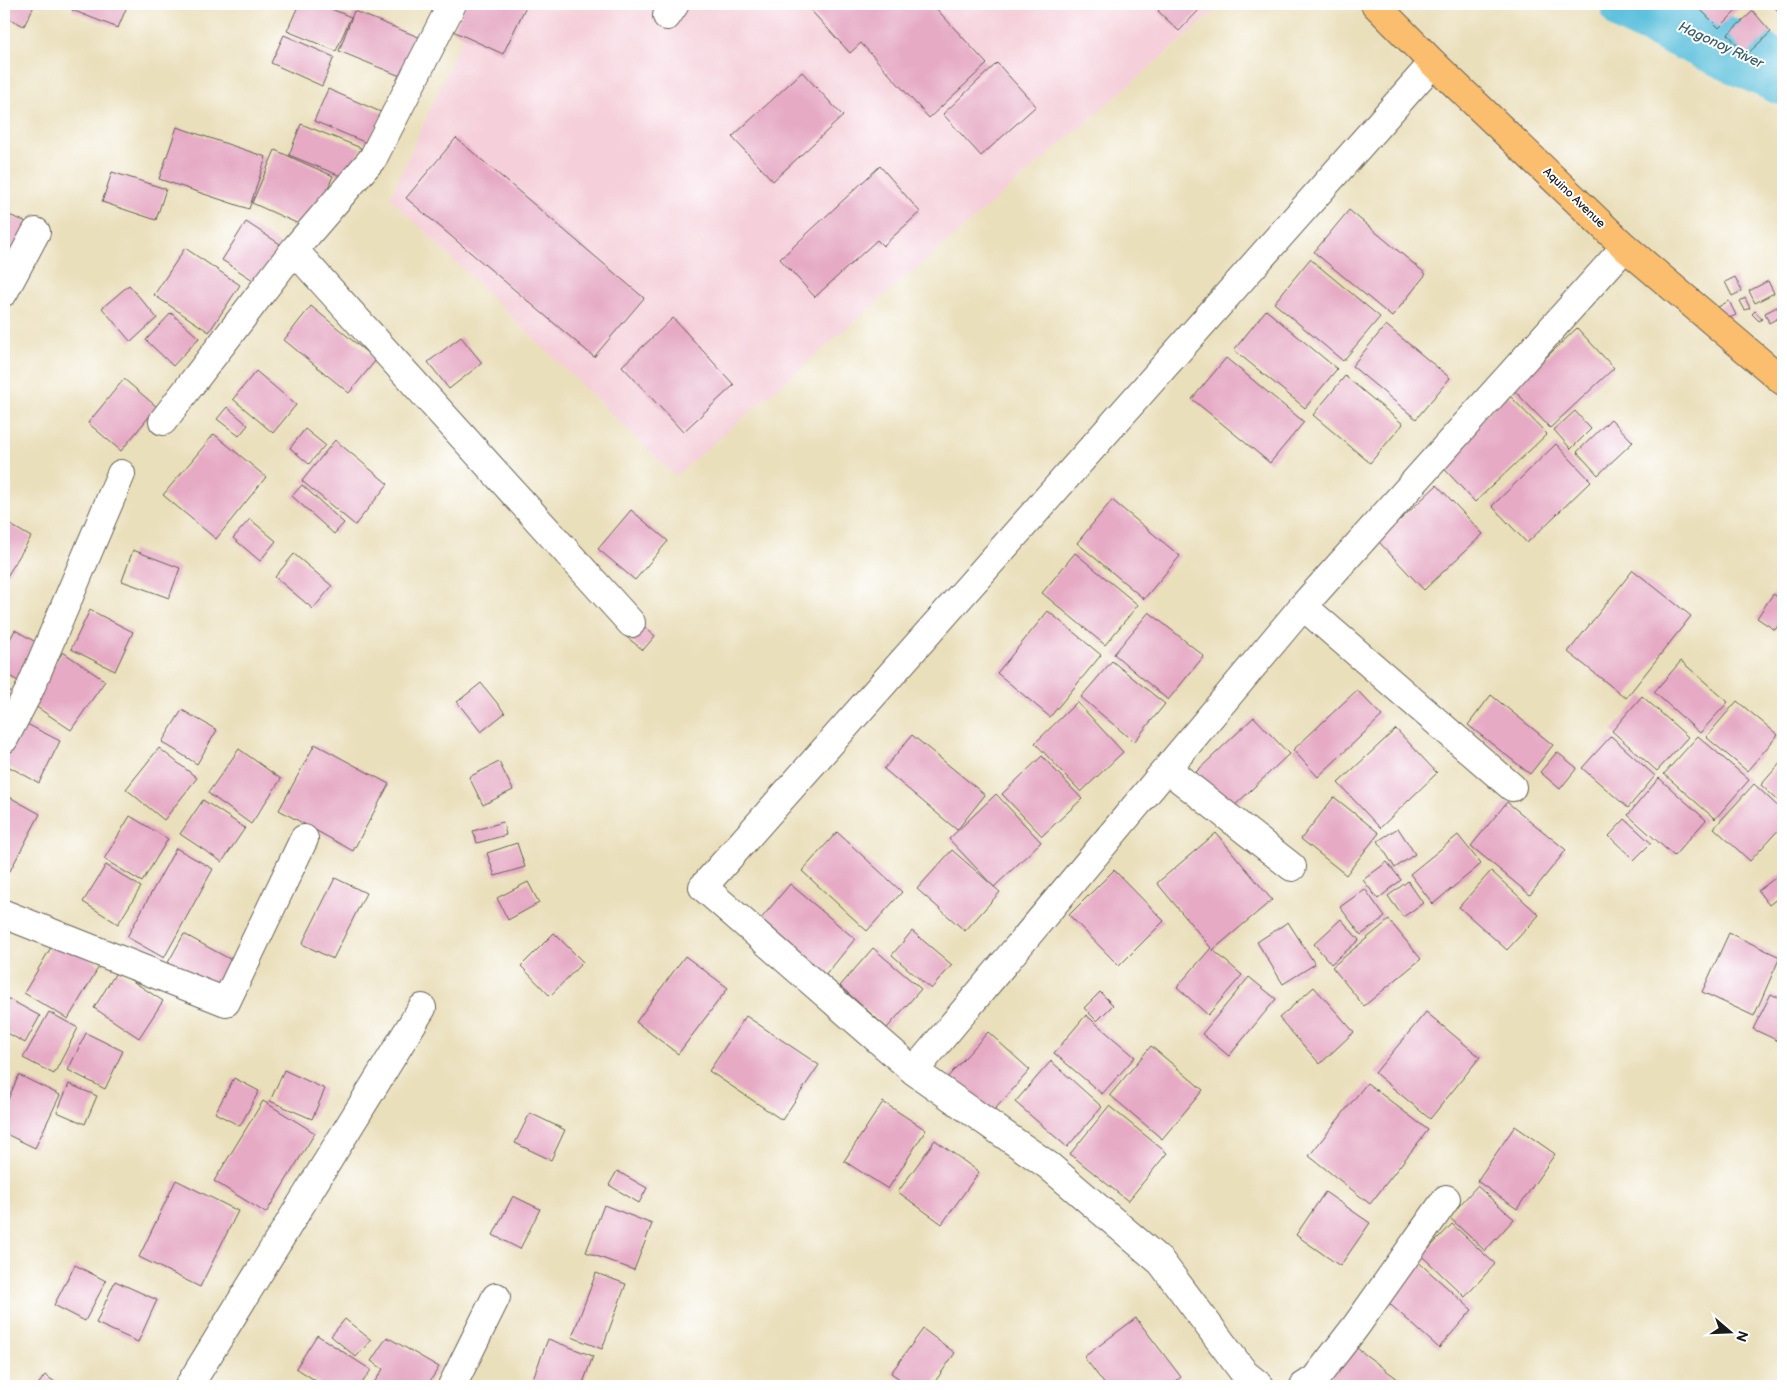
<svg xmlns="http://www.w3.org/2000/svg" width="1787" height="1390" font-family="'Balsamiq Sans',sans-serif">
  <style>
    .built { fill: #f5cfda }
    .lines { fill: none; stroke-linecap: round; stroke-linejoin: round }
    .river { stroke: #5ec1dd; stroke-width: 62 }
    .building { fill: #e6aac5 }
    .minor-casing { stroke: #646054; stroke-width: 30 }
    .major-casing { stroke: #646054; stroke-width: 30 }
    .minor { stroke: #fff; stroke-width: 28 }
    .major { stroke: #fbbd6e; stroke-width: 28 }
    .labels { text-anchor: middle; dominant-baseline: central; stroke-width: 4; stroke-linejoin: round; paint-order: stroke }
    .street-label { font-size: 12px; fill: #1c1c1c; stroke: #fff }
    .water-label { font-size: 14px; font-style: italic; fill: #365e69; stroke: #fff }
  </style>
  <rect width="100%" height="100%" fill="#fff"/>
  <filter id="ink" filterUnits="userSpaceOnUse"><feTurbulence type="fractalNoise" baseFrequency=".02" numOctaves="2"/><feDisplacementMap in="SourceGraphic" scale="10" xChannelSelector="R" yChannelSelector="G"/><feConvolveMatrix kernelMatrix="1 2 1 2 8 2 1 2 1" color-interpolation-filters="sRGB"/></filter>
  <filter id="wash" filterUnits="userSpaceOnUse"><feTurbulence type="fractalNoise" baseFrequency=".0096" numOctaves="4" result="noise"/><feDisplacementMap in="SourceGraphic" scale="20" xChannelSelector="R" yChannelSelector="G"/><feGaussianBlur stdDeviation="1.12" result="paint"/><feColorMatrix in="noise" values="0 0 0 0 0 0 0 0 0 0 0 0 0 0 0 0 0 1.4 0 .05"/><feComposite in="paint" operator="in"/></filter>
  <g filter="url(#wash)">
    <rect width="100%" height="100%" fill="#eadfbb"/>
    <!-- built -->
    <path class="built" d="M478,4H1223L675,476L390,198Z"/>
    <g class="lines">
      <!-- river -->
      <path class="river" d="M1631,4L1783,74"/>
    </g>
    <g id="blocks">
      <!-- building -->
      <path class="building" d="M4,4H35L24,26L4,16Z
        M74,4H128L118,28L72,10Z
        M299,4H319L351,17L336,51L287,31Z
        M466,4H527L503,54L453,31Z
        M805,4H932L987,64L929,118L861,43L850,53Z
        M1165,4H1193L1199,10L1179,31L1158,11Z
        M1699,4H1738L1741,6L1719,28L1697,6Z
        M1771,4H1783V6L1778,11Z
        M354,11L421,38L405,78L339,51Z
        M1753,11L1771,32L1746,55L1728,34Z
        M284,35L334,57L322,86L271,63Z
        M997,63L1036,106L981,156L943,114Z
        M802,72L843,116L773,181L732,137Z
        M328,89L383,113L369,144L314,121Z
        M301,124L361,148L348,179L289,155Z
        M177,127L266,157L249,209L159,179Z
        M456,138L644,298L594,357L406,198Z
        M275,150L333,176L310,229L252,203Z
        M880,166L920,212L883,246L877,240L815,297L780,259Z
        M112,172L166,189L156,220L102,202Z
        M1349,210L1426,274L1392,317L1314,252Z
        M4,213L29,223L4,269Z
        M246,222L280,244L256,282L222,260Z
        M185,248L240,285L209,332L154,295Z
        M1310,259L1380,317L1343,361L1274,303Z
        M1735,277L1742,291L1732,296L1725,282Z
        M1768,281L1774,293L1755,303L1749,291Z
        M129,285L157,318L131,342L102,308Z
        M1745,298L1750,308L1745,310L1740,301Z
        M1729,301L1736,315L1725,320L1718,307Z
        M311,306L376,360L349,393L284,340Z
        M1777,307L1782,316L1769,323L1765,313Z
        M1266,310L1337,369L1305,408L1234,350Z
        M1755,311L1762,319L1759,321L1752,314Z
        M171,313L199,338L173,366L146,340Z
        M673,318L734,385L683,432L622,366Z
        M1386,325L1450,378L1416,419L1352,366Z
        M1577,328L1614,368L1550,428L1513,389Z
        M461,337L482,363L449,389L428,362Z
        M1226,358L1304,422L1270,463L1192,399Z
        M256,371L296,405L273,433L233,399Z
        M1345,376L1403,424L1370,463L1313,415Z
        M124,379L157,407L121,451L88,423Z
        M1508,394L1547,434L1475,502L1437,461Z
        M227,407L248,425L239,436L217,419Z
        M1575,411L1591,429L1571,449L1554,430Z
        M1611,419L1633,442L1598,475L1577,452Z
        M305,429L325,445L309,464L290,448Z
        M214,434L266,477L216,539L163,495Z
        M335,440L388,484L355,525L302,481Z
        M1556,444L1591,481L1527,543L1492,506Z
        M302,485L344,523L334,534L292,496Z
        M1437,485L1483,534L1424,590L1378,541Z
        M1112,500L1180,556L1144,599L1077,543Z
        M631,510L668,541L635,580L598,549Z
        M250,519L276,541L260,561L233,538Z
        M4,521L31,537L6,578L4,577Z
        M133,550L180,568L169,598L122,581Z
        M1075,553L1138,605L1105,645L1042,593Z
        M294,554L332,586L313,609L275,577Z
        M1633,570L1691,616L1626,698L1568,652Z
        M1773,594L1783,600V618L1775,630L1757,618Z
        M90,610L133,632L115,671L71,649Z
        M1048,611L1101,655L1050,717L997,673Z
        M1149,612L1204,656L1168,700L1114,654Z
        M636,620L655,636L643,650L624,635Z
        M15,630L46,648L25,685L4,673V650Z
        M63,652L105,681L71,730L29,702Z
        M1112,661L1165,704L1134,742L1081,697Z
        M1681,661L1728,702L1700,733L1654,692Z
        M481,683L505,713L481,732L457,702Z
        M4,688L19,697L4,725Z
        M1357,690L1382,716L1318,777L1293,750Z
        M1491,695L1553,745L1530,774L1468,725Z
        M1642,696L1688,737L1657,771L1612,731Z
        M1737,701L1778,735L1747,771L1706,737Z
        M1077,702L1123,752L1081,792L1035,743Z
        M182,710L217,730L197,764L162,742Z
        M1254,717L1289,754L1231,809L1196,772Z
        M23,722L60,741L39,783L4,764V760Z
        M1396,729L1437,773L1380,828L1338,783Z
        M912,735L985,795L957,830L884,769Z
        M1611,736L1655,776L1628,808L1582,768Z
        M1698,736L1749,780L1715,819L1664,774Z
        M315,744L389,784L353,851L279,810Z
        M159,748L197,778L164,820L126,789Z
        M239,749L281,779L251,824L208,793Z
        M1557,752L1577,768L1560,789L1540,772Z
        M1042,756L1082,799L1042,836L1002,794Z
        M1783,760V805L1761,785Z
        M499,762L513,790L483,805L469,777Z
        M1659,778L1706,820L1674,856L1628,815Z
        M1754,784L1783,811V825L1750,861L1714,828Z
        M4,794L40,814L10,871L4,867Z
        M996,794L1041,842L994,887L949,839Z
        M1334,797L1379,833L1346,875L1301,839Z
        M203,800L245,828L222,862L180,834Z
        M1507,802L1566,850L1530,895L1471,846Z
        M130,816L168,839L142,882L104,859Z
        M1625,819L1651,843L1634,860L1609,836Z
        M503,822L506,835L477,843L473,831Z
        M1398,828L1415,854L1395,868L1378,841Z
        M837,832L902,892L867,931L802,871Z
        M1216,833L1272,900L1213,950L1242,975L1208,1015L1177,987L1211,948L1157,883Z
        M1458,835L1481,864L1433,904L1410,874Z
        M517,843L525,867L495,876L487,853Z
        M176,848L213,869L164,958L127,937Z
        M952,850L1000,892L965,931L917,889Z
        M1387,862L1401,880L1378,899L1363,880Z
        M106,865L141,887L118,924L83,902Z
        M1114,870L1164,921L1119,966L1069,915Z
        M1491,871L1539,915L1507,950L1459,907Z
        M1783,872V894L1769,905L1758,891Z
        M335,878L366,893L333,959L302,944Z
        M1408,881L1423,903L1403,917L1388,896Z
        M528,882L539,903L508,920L497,898Z
        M790,884L855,939L820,982L754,927Z
        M1365,889L1385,917L1361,935L1340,907Z
        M1341,919L1359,940L1331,964L1314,944Z
        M1389,920L1421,959L1364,1006L1332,967Z
        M1288,922L1315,964L1283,984L1257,942Z
        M912,931L952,965L931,989L892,955Z
        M554,933L583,962L550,996L521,966Z
        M1729,933L1780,957L1754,1016L1702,992Z
        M184,934L237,963L219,997L165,968Z
        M56,939L100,965L68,1019L24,993Z
        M873,948L921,989L887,1028L840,986Z
        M685,956L728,988L678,1054L636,1022Z
        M117,971L163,1001L139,1038L94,1008Z
        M1249,977L1276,999L1229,1056L1202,1034Z
        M1314,987L1354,1032L1320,1064L1279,1018Z
        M1100,992L1113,1005L1097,1021L1084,1008Z
        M1771,994L1783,1000V1043L1753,1029Z
        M5,997L40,1016L25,1043L4,1031V1000Z
        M49,1012L78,1028L54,1074L23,1058Z
        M1426,1012L1480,1057L1430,1119L1375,1073Z
        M1086,1015L1135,1057L1102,1094L1054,1053Z
        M746,1016L819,1065L782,1120L709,1071Z
        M988,1032L1030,1070L987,1118L945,1080Z
        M86,1033L123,1051L105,1089L68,1070Z
        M1151,1046L1203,1090L1162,1139L1110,1095Z
        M1051,1061L1102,1107L1067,1147L1015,1102Z
        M284,1070L325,1089L312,1119L270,1101Z
        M19,1075L60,1095L35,1148L4,1133V1108Z
        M234,1078L259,1091L240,1126L215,1113Z
        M1367,1083L1428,1130L1370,1204L1309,1156Z
        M69,1084L97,1096L85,1124L57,1112Z
        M263,1101L315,1133L266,1213L214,1181Z
        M883,1102L926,1130L888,1189L844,1161Z
        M1109,1106L1167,1153L1128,1201L1070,1154Z
        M530,1113L565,1130L551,1160L515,1143Z
        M1515,1126L1555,1154L1517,1209L1477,1181Z
        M935,1140L979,1172L942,1224L898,1192Z
        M617,1171L647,1188L639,1203L609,1185Z
        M176,1180L238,1211L200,1287L139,1257Z
        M1477,1186L1514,1219L1485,1251L1449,1217Z
        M1325,1192L1370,1223L1340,1266L1296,1235Z
        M513,1196L540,1209L520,1249L493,1235Z
        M604,1205L652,1224L634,1270L586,1252Z
        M1452,1224L1495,1264L1465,1297L1422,1256Z
        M1415,1259L1472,1310L1439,1348L1382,1297Z
        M75,1265L106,1281L85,1321L54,1305Z
        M596,1273L626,1284L602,1349L572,1337Z
        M115,1281L157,1300L138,1342L96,1323Z
        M1136,1318L1181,1377L1170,1386H1106L1084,1357Z
        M345,1319L371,1340L356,1357L331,1336Z
        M923,1329L955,1353L932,1386H910L891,1373Z
        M317,1335L371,1370L360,1386H324L296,1368Z
        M387,1337L439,1367L427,1386H372L383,1369L371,1361Z
        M548,1339L593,1356L582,1386H530Z
        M1354,1346L1407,1386H1324Z
        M45,1375L61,1386H37Z"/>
    </g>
  </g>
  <g filter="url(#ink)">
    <use href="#blocks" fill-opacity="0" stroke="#646054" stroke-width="1"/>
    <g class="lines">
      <!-- minor casing -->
      <g class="minor-casing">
        <path id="minor" d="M452,4L373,158L294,250L631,623
          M667,16L675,4
          M4,292L36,232
          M163,421L294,250
          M1303,606L1512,787
          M4,739L29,691L121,474
          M1167,769L1292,867
          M4,914L226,1002L304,839
          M914,1071L1303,606L1625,247
          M189,1386L422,1008
          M452,1386L496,1297
          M1260,1386L1245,1374L1161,1262L1049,1166L914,1071L703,887L1433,63
          M1304,1386L1315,1379L1356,1326L1446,1199"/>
      </g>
      <!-- major casing -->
      <g class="major-casing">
        <path id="major" d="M1375,4L1433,63L1625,247L1783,381"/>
      </g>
      <!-- minor -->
      <use href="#minor" class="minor"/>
      <!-- major -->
      <use href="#major" class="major"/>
    </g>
  </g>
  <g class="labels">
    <!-- street labels -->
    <g class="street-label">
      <text transform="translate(1574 198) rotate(44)">Aquino Avenue</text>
    </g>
    <!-- water labels -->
    <g class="water-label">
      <text transform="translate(1721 45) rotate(25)">Hagonoy River</text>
    </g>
  </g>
  <!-- margin -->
  <rect width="1787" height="1390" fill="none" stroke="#fff" stroke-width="20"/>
  <!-- north arrow -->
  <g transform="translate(1730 1332) rotate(109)" stroke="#ffffff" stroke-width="4" paint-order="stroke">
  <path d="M0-4L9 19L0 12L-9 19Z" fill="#1c1c1c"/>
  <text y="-8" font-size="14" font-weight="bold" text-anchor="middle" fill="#1c1c1c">N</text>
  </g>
</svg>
